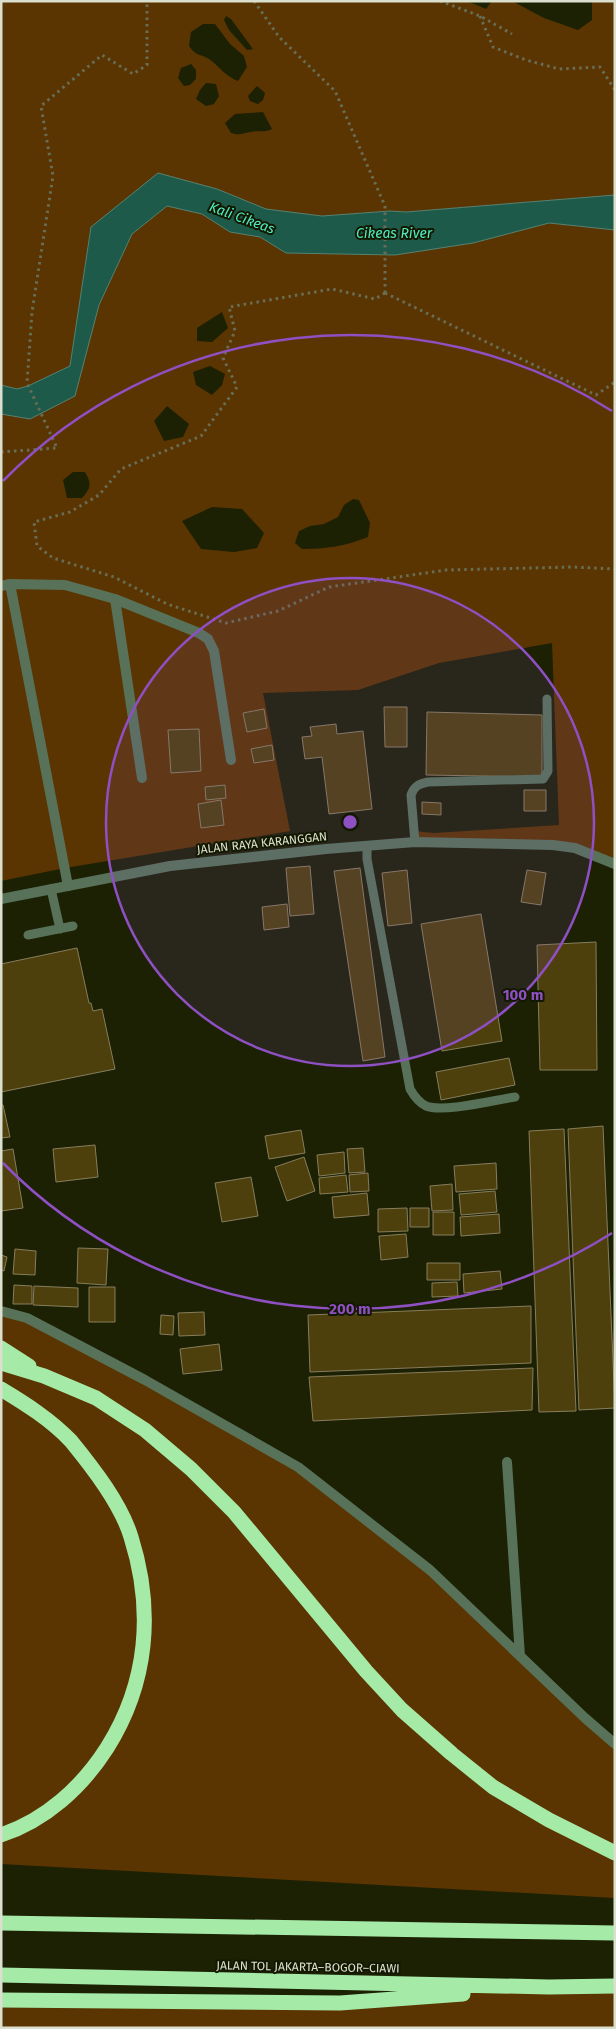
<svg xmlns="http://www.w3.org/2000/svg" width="616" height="2029" font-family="'Fira Sans',sans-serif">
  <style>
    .green { fill: #5b3501; fill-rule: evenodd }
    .water { fill: #1e5a4a; stroke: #578272 }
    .building { fill: #4d400d; stroke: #877d5c }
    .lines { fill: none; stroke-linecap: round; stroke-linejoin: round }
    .path { stroke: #686d55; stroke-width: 3; stroke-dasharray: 2.5 4; stroke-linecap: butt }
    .service { stroke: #577258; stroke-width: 9 }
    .minor { stroke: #577258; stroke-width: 10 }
    .tertiary { stroke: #577258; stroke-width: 10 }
    .motorway { stroke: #a5eaa7; stroke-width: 15 }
    .ring { fill: none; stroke: #8e50c2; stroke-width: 2.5 }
    .labels { text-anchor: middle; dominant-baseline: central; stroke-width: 4; stroke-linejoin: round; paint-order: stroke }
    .street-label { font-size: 12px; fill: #dbe0ce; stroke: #131800 }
    .water-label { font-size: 14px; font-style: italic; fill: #4eebc2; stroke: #131800 }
    .centre { fill: #8e50c2; stroke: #131800; stroke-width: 2.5 }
    .ring-label { font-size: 15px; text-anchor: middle; font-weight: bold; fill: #8e50c2; stroke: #131800; stroke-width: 4; stroke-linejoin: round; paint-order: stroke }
  </style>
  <rect width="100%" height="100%" fill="#1c2104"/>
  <!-- green -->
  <path class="green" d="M1,1H467L486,9L492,1H512L544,18L578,30L592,20V1H615V195L406,212L390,211L322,216L266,209L217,189L91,227L70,366L28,386L17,389L1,385ZM226,16L231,19L253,49L247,50L229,30L224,20ZM203,24H215L230,44L244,56L247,67L238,81C225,76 220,67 209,59C199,53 197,57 189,46L191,32ZM191,64L196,70V79L190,85L184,86L178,78L181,68ZM206,83L216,84L219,96L214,104L206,106L196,99L200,90ZM257,86L265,93L263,100L258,104L250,101L248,96ZM263,112L272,129C264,133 259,130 251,132C242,133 240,136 231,133L225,123L235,114Z
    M167,206L202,214L230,232L260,237L286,253L395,255L473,243L549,223L615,230V864L575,848L415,842L413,831L434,833L559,825L552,643L439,663L358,690L263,693L290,831L65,868L1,881V414L30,419L74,396L99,305L132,234ZM222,312L228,328L212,342L197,341V328ZM210,366L225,374L222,385L212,395L196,385L193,372ZM167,406L189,424L183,437L164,441L154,421ZM73,472H85C92,484 91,488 82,498H67L63,480ZM353,499L359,500L370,523L368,537C346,546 326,549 302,549L295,543L299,531L310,526L324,524L338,517L344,505ZM212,507L242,509L264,533L257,548L234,552L201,549L182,521Z
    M1,1311L27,1318L298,1467L430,1570L615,1741V1898L1,1864Z
    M615,1986V2028H1V2000L340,2003L549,1987Z"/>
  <!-- water -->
  <path class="water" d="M158,173L217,189L266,209L322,216L390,211L406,212L615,195V230L549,223L473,243L395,255L286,253L260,237L230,232L202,214L167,206L132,234L99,305L75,396L30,419L1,414V385L17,389L28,386L70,366L91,227Z"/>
  <!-- building -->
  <path class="building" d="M384,707H407V747H385Z
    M264,709L267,728L247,732L243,713Z
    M427,712L542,715V777L426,775Z
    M336,724L337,734L363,731L372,809L329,814L322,757L305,759L302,737L312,736L310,727Z
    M199,729L201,771L171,773L168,730Z
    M272,745L274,760L254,763L251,749Z
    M225,785L226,798L206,800L205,787Z
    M524,790H546V811H524Z
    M221,800L224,825L201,828L198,804Z
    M422,802L441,803V815L422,814Z
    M310,866L314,914L290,916L286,868Z
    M360,868L385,1057L363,1061L334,871Z
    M407,870L412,923L388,926L382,873Z
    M527,870L546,873L541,905L521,902Z
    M287,904L289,927L264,930L262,907Z
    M481,914L502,1041L442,1051L421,924Z
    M596,942L597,1070H540L537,945Z
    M77,948L89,1003H91L93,1011L102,1009L115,1069L1,1092V964Z
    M509,1058L515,1085L441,1100L436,1072Z
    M1,1105H3L10,1137L1,1138Z
    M603,1126L615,1408L579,1410L568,1129Z
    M564,1129L576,1411L539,1412L529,1131Z
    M301,1130L305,1153L269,1159L265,1136Z
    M95,1145L98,1177L56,1182L53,1149Z
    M363,1148L365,1172L349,1173L347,1149Z
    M13,1149L23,1208L1,1211V1151Z
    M344,1152L345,1173L319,1176L317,1155Z
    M304,1157L315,1191L287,1201L275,1167Z
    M496,1163L497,1189L456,1192L454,1166Z
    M368,1173L369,1191L350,1192L349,1175Z
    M346,1175L348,1192L320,1194L319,1178Z
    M251,1177L258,1216L222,1222L215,1183Z
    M452,1184L453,1210L432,1211L430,1186Z
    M495,1191L497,1212L461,1215L459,1194Z
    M367,1193L369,1215L334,1218L332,1197Z
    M407,1208L408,1231L378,1232V1209Z
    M410,1208H429V1227H410Z
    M433,1212H454V1235H433Z
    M499,1214L500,1233L461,1236L460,1217Z
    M406,1234L408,1257L381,1260L379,1236Z
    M78,1248L108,1249L106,1285L77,1283Z
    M15,1249L36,1251L35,1275L13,1274Z
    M1,1255L7,1257L4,1271L1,1270Z
    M427,1263H460V1280H427Z
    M500,1271L502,1289L464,1293L463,1274Z
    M457,1282L458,1296L432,1297V1283Z
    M14,1285L32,1286V1304H13Z
    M34,1286L78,1288V1307L33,1305Z
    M89,1287H115V1322H89Z
    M531,1306V1363L310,1372L308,1315Z
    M204,1312L205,1335L179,1336L178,1313Z
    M161,1315L174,1316L173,1335L160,1334Z
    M219,1344L222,1370L183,1374L180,1349Z
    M533,1368L532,1410L313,1421L309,1377Z"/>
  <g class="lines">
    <!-- path -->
    <path class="path" d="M254,1L279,37L335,91L385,206V293
      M440,1L480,16L512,34
      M480,16L493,47L526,60L559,69L600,67L615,90
      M385,293L375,299L332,289L229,307L235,331L223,358L237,387L201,436L121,469L99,495L70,512L34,522L37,546L53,558L114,577L167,604L226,623L278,611L329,587L405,576L446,570L573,567L615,569
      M385,293L596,395L615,382
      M1,452L57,448L27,383L32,312L53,176L41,106L102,55L133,74L147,65V1"/>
    <!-- service -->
    <path class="service" d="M415,842L411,795C414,786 419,784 428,782L543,779L548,771L547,699
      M367,846V859L410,1089C414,1096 418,1102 426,1106C443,1113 494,1100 515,1097
      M51,889L60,929
      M28,935L73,926"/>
    <!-- minor -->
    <path class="minor" d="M10,584L65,585L115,599L142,778
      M1,586L10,584L68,886
      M115,599L199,633L208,639L214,651L231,760
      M1,1311L27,1318L145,1380L298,1467L430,1570L585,1718L615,1744
      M507,1462L520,1656"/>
    <!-- tertiary -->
    <path class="tertiary" d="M1,899L170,866L326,849L415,842L553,845L575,848L615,864"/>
    <!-- motorway -->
    <path class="motorway" d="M1,1348L29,1366
      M1,1363L44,1376L96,1398L145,1430L191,1469L234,1512L366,1671L402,1710L452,1754L493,1787L549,1820L615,1853
      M1,1389C26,1404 51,1420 71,1441C93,1468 121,1504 131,1537C154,1610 148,1683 107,1748C82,1787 46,1820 1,1835
      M1,1923L615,1933
      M1,1975L549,1987L615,1986
      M1,2000L340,2003L463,1994"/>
  </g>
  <!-- distance rings -->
  <circle cx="350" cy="822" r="244" fill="#8e50c2" fill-opacity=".12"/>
  <g class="ring">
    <circle cx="350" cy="822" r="244"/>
    <path d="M612 1233A487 487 0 0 1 3 1163M3 481A487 487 0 0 1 612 411"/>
  </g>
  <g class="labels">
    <!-- street labels -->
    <g class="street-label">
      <text transform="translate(262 843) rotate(-6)">JALAN RAYA KARANGGAN</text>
      <text transform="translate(308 1967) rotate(1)">JALAN TOL JAKARTA–BOGOR–CIAWI</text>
    </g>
    <!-- water labels -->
    <g class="water-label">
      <text transform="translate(242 218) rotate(20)">Kali Cikeas</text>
      <text x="394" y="233">Cikeas River</text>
    </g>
  </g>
  <circle cx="350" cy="822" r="8" class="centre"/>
  <g class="ring-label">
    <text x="523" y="1000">100 m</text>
    <text x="350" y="1314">200 m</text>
  </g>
  <!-- border -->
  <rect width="616" height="2029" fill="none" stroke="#dbe0ce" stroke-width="5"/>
</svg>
